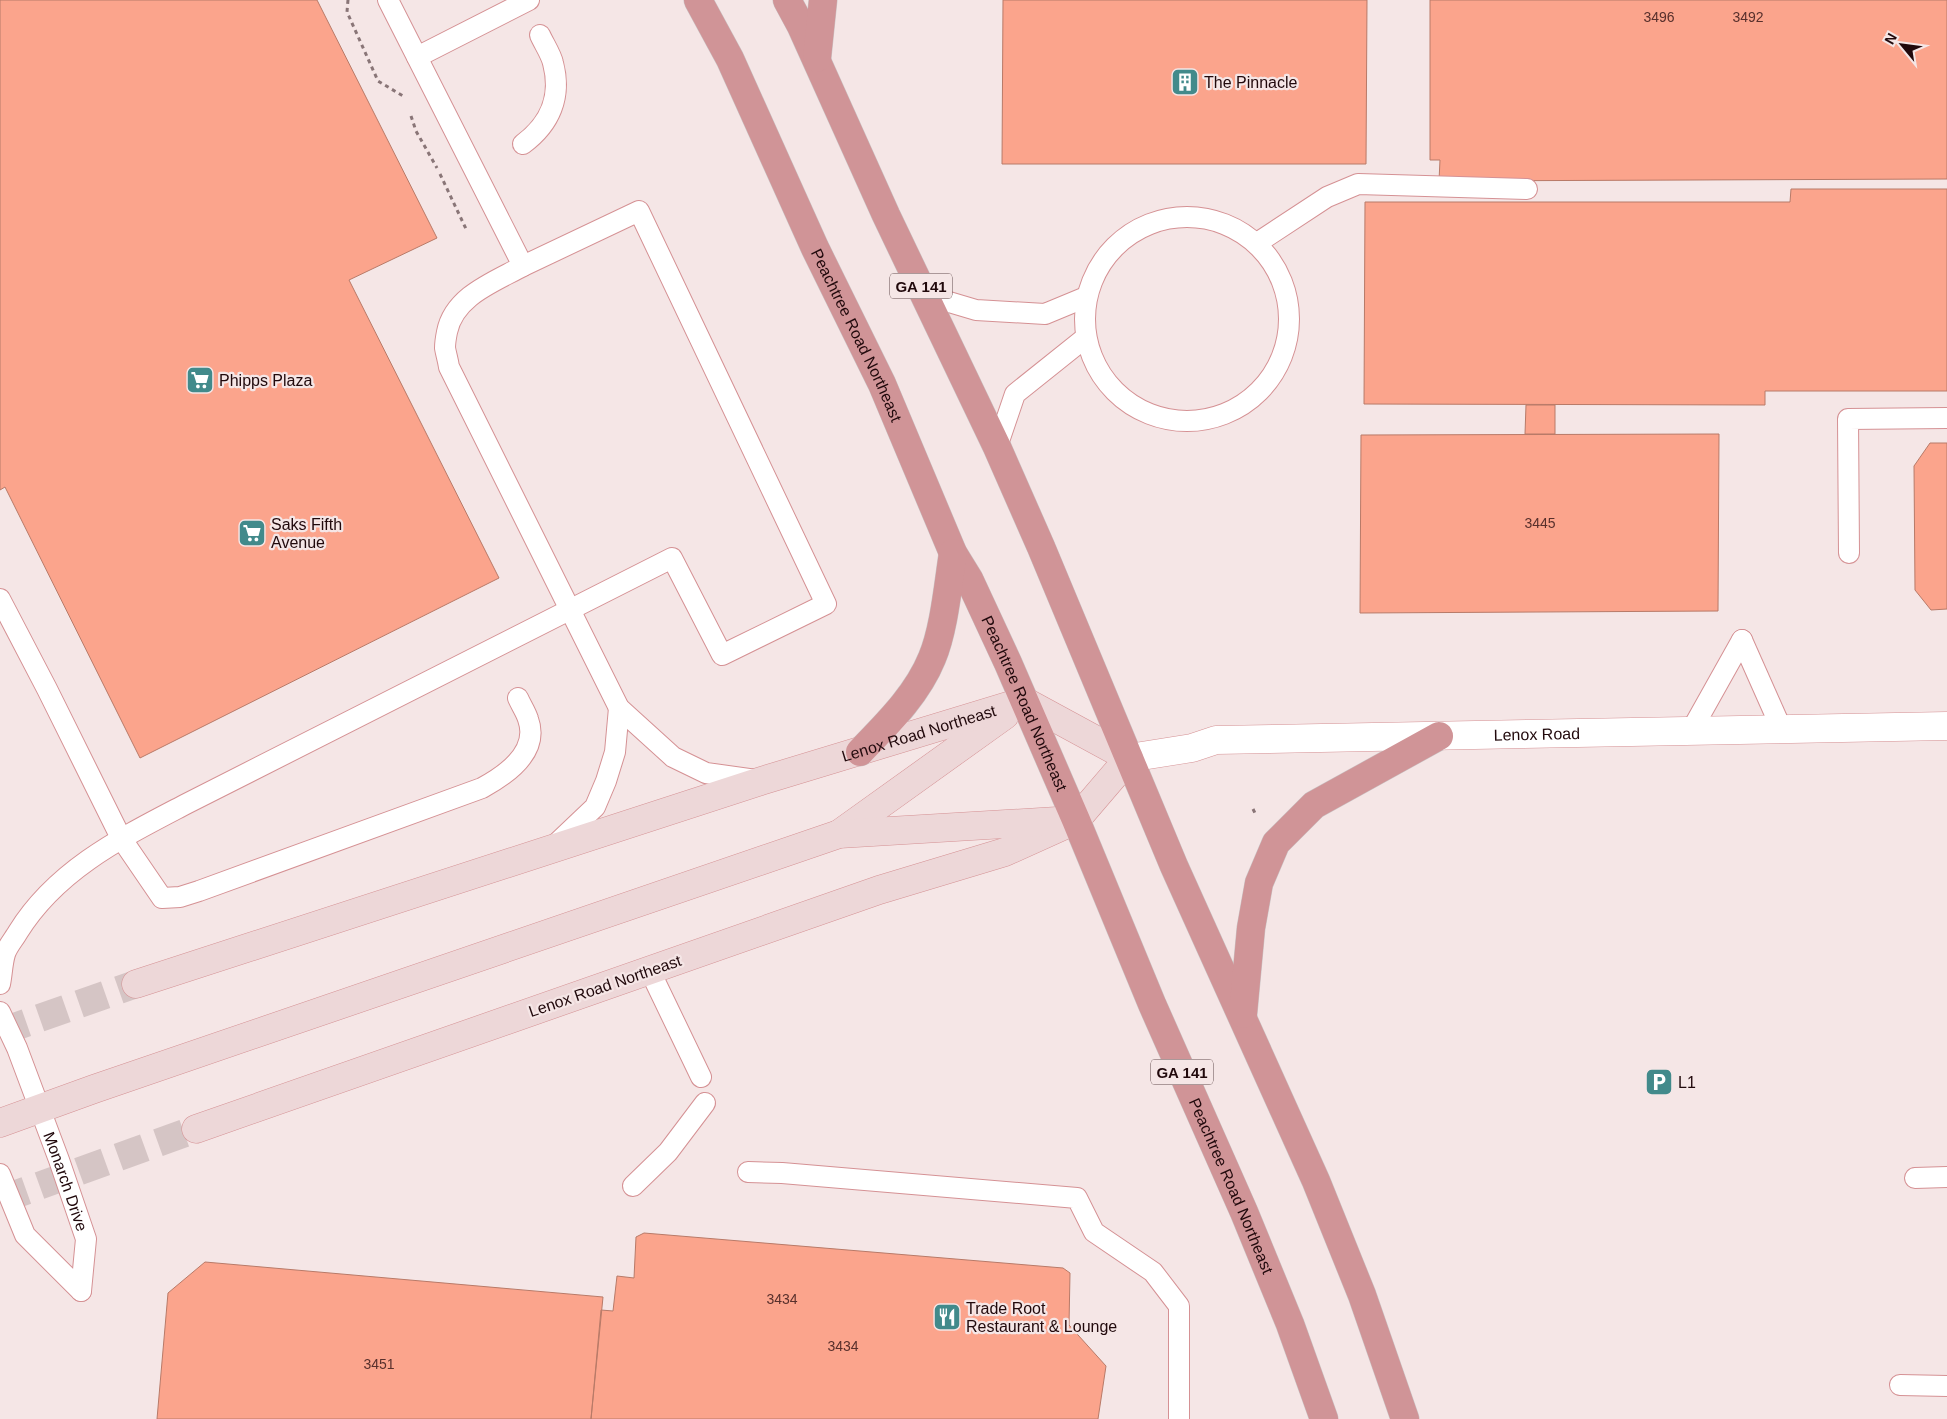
<svg xmlns="http://www.w3.org/2000/svg" width="1947" height="1419" font-family="Helvetica,sans-serif">
  <style>
    .building { fill: #fba48c; stroke: #b87a68 }
    .lines { fill: none; stroke-linecap: round; stroke-linejoin: round }
    .secondary-tunnel { stroke: #d5c5c5; stroke-width: 28; stroke-dasharray: 28 14; stroke-linecap: butt }
    .service-casing { stroke: #d59194; stroke-width: 22 }
    .tertiary-casing { stroke: #d59194; stroke-width: 29 }
    .secondary-casing { stroke: #d59194; stroke-width: 29 }
    .trunk-casing { stroke: #cac4c5; stroke-width: 29 }
    .path { stroke: #897577; stroke-width: 3; stroke-dasharray: 4 4; stroke-linecap: butt }
    .service { stroke: #fff; stroke-width: 20 }
    .tertiary { stroke: #fff; stroke-width: 28 }
    .secondary { stroke: #edd7d8; stroke-width: 28 }
    .trunk { stroke: #d09497; stroke-width: 28 }
    .labels { text-anchor: middle; dominant-baseline: central; stroke-width: 4.5; stroke-linejoin: round; paint-order: stroke }
    .number-label { font-size: 14px; fill: #58302c }
    .shield { fill: #f5e6e6; stroke: #614b4d; stroke-width: 1 }
    .shield-label { font-size: 15px; font-weight: bold; fill: #21090c }
    .poi-label { font-size: 16px; fill: #21090c; stroke: #f5e6e6; text-anchor: start }
    .street-label { font-size: 16px; fill: #21090c; stroke: #f5e6e6 }
  </style>
  <rect width="100%" height="100%" fill="#f5e6e6"/>
  <!-- building -->
  <path class="building" d="M0,0H317L437,238L349,280L499,578L140,758L5,487L0,490Z
    M1003,0H1367L1366,164H1002Z
    M1430,0H1947V179L1439,181L1440,160H1430Z
    M1791,189H1947V391H1765V405L1364,404L1365,202H1790Z
    M1526,405H1555V434H1525Z
    M1719,434L1718,611L1360,613L1361,435Z
    M1930,443H1947V609L1931,610L1915,590L1914,466Z
    M644,1233L1063,1268L1070,1273L1069,1325L1106,1366L1098,1419H591L601,1310L613,1311L617,1276L634,1278L636,1237Z
    M205,1262L603,1297L591,1419H157L168,1293Z"/>
  <g class="lines">
    <!-- secondary-tunnel -->
    <path class="secondary-tunnel" d="M0,1032L136,984
      M0,1200L196,1129"/>
    <!-- service casing -->
    <g class="service-casing">
      <g id="service">
        <path d="M388,0L523,266C494,282 454,296 447,332C446,337 445,343 445,348C446,354 448,360 449,367L619,708L673,757L706,773L756,780"/>
        <path d="M417,57L529,0"/>
        <path d="M523,144C550,124 562,97 553,63C551,54 544,44 540,35"/>
        <circle cx="1187" cy="319" r="102"/>
        <path d="M1257,243L1327,197L1358,184L1527,189"/>
        <path d="M921,284L939,299L976,310L1045,314L1086,297"/>
        <path d="M997,447L1015,394L1085,338"/>
        <path d="M1849,553L1848,419L1947,418"/>
        <path d="M0,599L47,689L121,838L162,898L180,897L199,891L482,788C506,775 540,752 528,719C526,712 521,705 518,698"/>
        <path d="M1742,640L1782,730"/>
        <path d="M1691,731L1742,640"/>
        <path d="M555,845L595,807L606,781L615,752L619,708"/>
        <path d="M650,971L701,1077"/>
        <path d="M0,984C2,975 2,964 5,954C7,947 14,939 18,932C57,869 123,837 186,804L672,558L722,655L826,604L639,211L523,266"/>
        <path id="s1" d="M0,1012L17,1048L59,1160L86,1239L81,1291"/>
        <path d="M748,1172L782,1173L1077,1198L1094,1232L1153,1272L1179,1306V1419"/>
        <path d="M0,1174L25,1235L81,1291"/>
        <path d="M1915,1178L1947,1177"/>
        <path d="M633,1186L668,1152L705,1103"/>
        <path d="M1900,1385L1947,1386"/>
      </g>
    </g>
    <!-- tertiary casing -->
    <g class="tertiary-casing">
      <g id="tertiary">
        <path id="s2" d="M1129,758L1192,748L1216,740L1947,726"/>
      </g>
    </g>
    <!-- secondary casing -->
    <g class="secondary-casing">
      <g id="secondary">
        <path d="M839,834L1005,715"/>
        <path id="s3" d="M136,984L761,781L1024,701L1129,758L1076,820L1005,852L879,890L196,1129"/>
        <path d="M0,1123L94,1089L839,834L1057,821"/>
      </g>
    </g>
    <!-- trunk casing -->
    <g class="trunk-casing">
      <g id="trunk">
        <path id="s4" d="M698,0L730,59L815,248L882,384L953,553L969,579L1008,663L1076,820L1152,1004L1244,1212L1290,1324L1324,1419"/>
        <path d="M787,0L801,26L886,215L997,447L1041,547L1174,866L1316,1181L1362,1295L1405,1419"/>
        <path d="M817,58L823,0"/>
        <path d="M860,752C887,724 917,695 932,658C944,630 948,585 953,553"/>
        <path d="M1243,1014L1251,928L1259,883L1276,843L1314,805L1439,736"/>
      </g>
    </g>
    <!-- path -->
    <path class="path" d="M348,0L347,12L378,81L403,96
      M411,116L416,131L437,168
      M440,174L467,231
      M1253,809L1256,815"/>
    <!-- service -->
    <use href="#service" class="service"/>
    <!-- tertiary -->
    <use href="#tertiary" class="tertiary"/>
    <!-- secondary -->
    <use href="#secondary" class="secondary"/>
    <!-- trunk -->
    <use href="#trunk" class="trunk"/>
  </g>
  <!-- icons -->
  <defs>
    <g id="building-square" transform="scale(1.4375)"><rect x="-9" y="-9" width="18" height="18" rx="4" fill="#428a8b" stroke="#f5e6e6"/><path d="M-4-6H4V6H1V3H-1V6H-4ZM-2.5-4.3h1.7v1.8h-1.7ZM.8-4.3h1.7v1.8H.8ZM-2.5-1h1.7V.8h-1.7ZM.8-1h1.7V.8H.8Z" fill="#fff"/></g>
    <g id="supermarket-square" transform="scale(1.4375)"><rect x="-9" y="-9" width="18" height="18" rx="4" fill="#428a8b" stroke="#f5e6e6"/><path d="M-6-5.5h2.5l.6 2H6L4.5 2H-2.5L-4.4-4H-6ZM-1.5 3.2a1.3 1.3 0 1 0 .1 0ZM3 3.2a1.3 1.3 0 1 0 .1 0Z" fill="#fff"/></g>
    <g id="parking-square" transform="scale(1.4375)"><rect x="-9" y="-9" width="18" height="18" rx="4" fill="#428a8b" stroke="#f5e6e6"/><path d="M-3.5-5.5H1a3.5 3.5 0 0 1 0 7H-1V5.5H-3.5ZM-1-3.4V-.6H.8a1.4 1.4 0 0 0 0-2.8Z" fill="#fff"/></g>
    <g id="restaurant-square" transform="scale(1.4375)"><rect x="-9" y="-9" width="18" height="18" rx="4" fill="#428a8b" stroke="#f5e6e6"/><path d="M-5-6h1v4h1v-4h1v4h1v-4h1v5L-1.5 .5V6h-2V.5L-5-1ZM5-6V6H3V1.5H1.5Q1.5-4 5-6Z" fill="#fff"/></g>
  </defs>
  <g fill-rule="evenodd">
    <use href="#building-square" x="1185" y="82"/>
    <use href="#supermarket-square" x="200" y="380"/>
    <use href="#supermarket-square" x="252" y="533"/>
    <use href="#parking-square" x="1659" y="1082"/>
    <use href="#restaurant-square" x="947" y="1317"/>
  </g>
  <g class="labels">
    <!-- number labels -->
    <g class="number-label">
      <text x="1659" y="17">3496</text>
      <text x="1748" y="17">3492</text>
      <text x="1540" y="523">3445</text>
      <text x="782" y="1299">3434</text>
      <text x="843" y="1346">3434</text>
      <text x="379" y="1364">3451</text>
    </g>
    <!-- shield labels -->
    <g class="shield">
      <rect x="890" y="273.5" width="62" height="25" rx="4"/>
      <rect x="1151" y="1059.5" width="62" height="25" rx="4"/>
    </g>
    <g class="shield-label">
      <text x="921" y="286">GA 141</text>
      <text x="1182" y="1072">GA 141</text>
    </g>
    <!-- poi labels -->
    <g class="poi-label">
      <text x="1204" y="82">The Pinnacle</text>
      <text x="219" y="380">Phipps Plaza</text>
      <text x="271" y="524">Saks Fifth<tspan x="271" dy="18">Avenue</tspan></text>
      <text x="1678" y="1082">L1</text>
      <text x="966" y="1308">Trade Root<tspan x="966" dy="18">Restaurant &amp; Lounge</tspan></text>
    </g>
    <!-- street labels -->
    <g class="street-label">
      <text stroke="none"><textPath href="#s4" startOffset="371">Peachtree Road Northeast</textPath></text>
      <text stroke="none"><textPath href="#s4" startOffset="776">Peachtree Road Northeast</textPath></text>
      <text stroke="none"><textPath href="#s3" startOffset="822">Lenox Road Northeast</textPath></text>
      <text stroke="none"><textPath href="#s2" startOffset="410">Lenox Road</textPath></text>
      <text transform="translate(605 986) rotate(-19)">Lenox Road Northeast</text>
      <text stroke="none"><textPath href="#s1" startOffset="182">Monarch Drive</textPath></text>
      <text stroke="none"><textPath href="#s4" startOffset="1301">Peachtree Road Northeast</textPath></text>
    </g>
  </g>
  <!-- north arrow -->
  <g transform="translate(1902 45) rotate(299)" stroke="#f5e6e6" stroke-width="4" paint-order="stroke">
  <path d="M0-4L9 19L0 12L-9 19Z" fill="#21090c"/>
  <text y="-8" font-size="14" font-weight="bold" text-anchor="middle" fill="#21090c">N</text>
  </g>
</svg>
